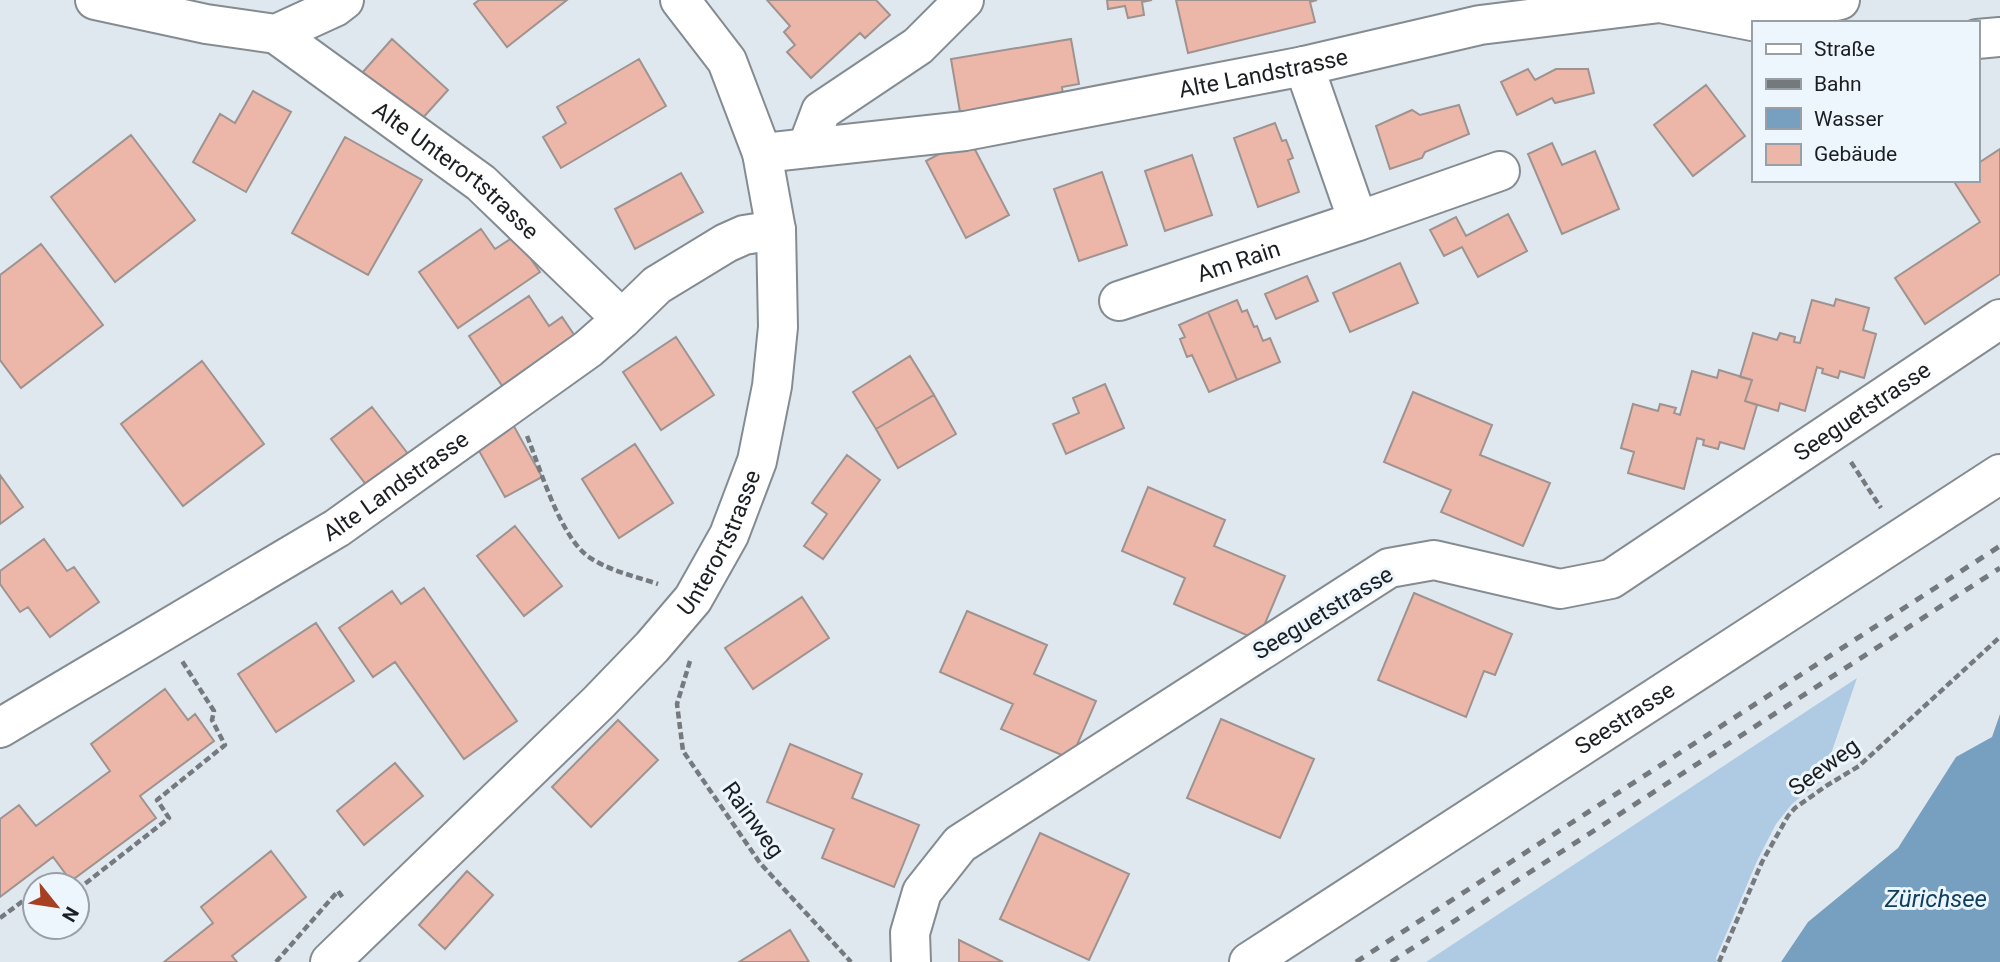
<svg xmlns="http://www.w3.org/2000/svg" width="2000" height="962" font-family="Roboto,sans-serif">
  <style>
    .grass { fill: #aecbe3 }
    .water { fill: #779fc0 }
    .building { fill: #ecb7a8; stroke: #9e9390; stroke-width: 2 }
    .lines { fill: none; stroke-linecap: round; stroke-linejoin: round }
    .minor-casing { stroke: #848c92; stroke-width: 42 }
    .major-casing { stroke: #848c92; stroke-width: 42 }
    .path { stroke: #757a7f; stroke-width: 4.5; stroke-dasharray: 7 3.5; stroke-linecap: butt }
    .minor { stroke: #fff; stroke-width: 38 }
    .major { stroke: #fff; stroke-width: 38 }
    .rail { stroke: #74797d; stroke-width: 5; stroke-dasharray: 9 9; stroke-linecap: butt }
    .labels { text-anchor: middle; dominant-baseline: central; stroke-width: 6; stroke-linejoin: round; paint-order: stroke }
    .street-label { font-size: 23px; fill: #1c1f21; stroke: #edf5fd }
    .water-label { font-size: 24px; font-style: italic; fill: #104061; stroke: #edf5fd }
  </style>
  <rect width="100%" height="100%" fill="#e0e8ef"/>
  <!-- grass -->
  <path class="grass" d="M1857,678L1822,780L1792,804L1776,824L1757,861L1716,958L1717,962H1426Z"/>
  <!-- water -->
  <path class="water" d="M2000,714V962H1781L1808,922L1898,848L1956,757L1992,737Z"/>
  <!-- building -->
  <path class="building" d="M479,0H567L507,47L474,4Z
    M767,0H876L890,15L865,38L860,33L811,78L787,52L795,45L784,32L790,26Z
    M1107,0H1152L1142,2L1144,15L1128,18L1125,6L1108,9Z
    M1176,0H1317L1310,2L1315,22L1188,53Z
    M392,39L448,90L411,131L355,81Z
    M1071,39L1079,84L1062,87L1063,95L960,112L951,59Z
    M639,59L666,106L561,168L543,137L566,123L557,107Z
    M1528,69L1535,80L1556,69H1588L1594,93L1555,103L1552,98L1517,115L1501,82Z
    M1706,85L1745,136L1693,176L1654,125Z
    M253,91L291,112L246,192L193,162L220,114L235,123Z
    M1459,105L1469,134L1425,152L1422,158L1390,169L1376,126L1412,110L1420,115Z
    M1275,123L1282,141L1286,140L1293,158L1288,160L1299,192L1258,207L1234,138Z
    M131,135L195,220L115,282L51,197Z
    M345,137L422,180L368,275L292,233Z
    M969,138L1009,215L966,238L926,161Z
    M1552,143L1562,165L1595,151L1619,209L1562,234L1528,154Z
    M2000,149V274L1925,324L1895,278L1980,222L1953,180H1977V164Z
    M1192,155L1212,215L1165,231L1145,171Z
    M1102,172L1127,245L1079,261L1054,189Z
    M681,173L703,212L635,249L615,209Z
    M1508,214L1527,251L1478,277L1462,247L1444,256L1430,230L1456,217L1466,236Z
    M481,229L495,249L515,236L540,272L458,328L419,272Z
    M41,244L103,325L21,388L0,360V275Z
    M1400,263L1418,303L1350,332L1333,293Z
    M1307,276L1318,301L1276,319L1265,294Z
    M529,296L549,326L562,317L579,342L507,393L469,336Z
    M1836,299L1869,308L1863,330L1876,334L1864,378L1840,371L1838,378L1822,373L1823,369L1817,367L1805,411L1780,403L1778,411L1745,401L1752,380L1740,377L1753,333L1777,340L1780,333L1795,337L1794,342L1800,343L1812,300L1834,306Z
    M1237,300L1242,312L1247,310L1254,327L1257,326L1263,341L1270,338L1280,362L1237,380L1208,312Z
    M1208,312L1237,380L1209,392L1192,355L1187,357L1180,339L1185,337L1179,325Z
    M676,337L714,395L661,430L623,372Z
    M910,356L934,395L876,429L853,392Z
    M202,361L264,444L183,506L121,424Z
    M1719,370L1752,380L1745,401L1757,405L1744,449L1720,442L1718,449L1703,445L1704,440L1697,438L1684,489L1628,473L1634,452L1621,448L1633,404L1658,411L1660,404L1676,408L1674,413L1680,415L1692,371L1717,378Z
    M1105,384L1124,428L1066,454L1053,424L1079,413L1073,398Z
    M1413,392L1492,425L1480,455L1550,483L1523,546L1441,512L1451,490L1384,462Z
    M934,395L956,434L898,468L876,429Z
    M372,407L412,459L371,491L331,439Z
    M511,421L542,477L505,497L474,442Z
    M635,444L673,503L619,538L582,479Z
    M847,455L880,480L823,559L804,546L827,514L812,503Z
    M0,475L23,507L0,524Z
    M1148,487L1225,520L1214,546L1285,576L1258,640L1174,604L1185,578L1122,551Z
    M515,526L562,586L524,616L477,556Z
    M44,539L67,571L74,567L99,602L50,637L28,607L20,612L0,584V571Z
    M424,588L517,721L464,759L395,662L373,677L339,628L392,591L401,604Z
    M1414,593L1512,634L1495,675L1484,671L1466,717L1378,680Z
    M802,597L829,638L753,689L725,648Z
    M967,611L1047,645L1034,674L1096,701L1071,759L1001,729L1013,704L940,672Z
    M316,623L354,681L276,732L238,674Z
    M165,689L188,720L195,714L214,741L140,796L156,818L71,881L53,857L0,897V819L19,805L36,826L110,771L91,744Z
    M1221,719L1314,759L1280,838L1187,798Z
    M618,720L658,760L591,827L552,787Z
    M790,744L862,774L852,798L919,825L894,887L822,858L834,829L767,802Z
    M395,763L423,796L364,845L337,811Z
    M1040,833L1129,874L1089,960L1000,919Z
    M271,851L306,897L232,956L237,962H164L213,923L201,907Z
    M467,871L493,895L445,949L419,925Z
    M790,930L809,962H739Z
    M959,940L1003,962H959Z"/>
  <g class="lines">
    <!-- minor casing -->
    <g class="minor-casing">
      <g id="minor">
        <path d="M95,0L206,24L276,34L335,7L344,0"/>
        <path d="M1732,7L1796,10L1840,0"/>
        <path id="s1" d="M276,34L481,183L622,319"/>
        <path d="M1977,39L2000,37"/>
        <path d="M807,148L821,111L918,46L964,0"/>
        <path id="s2" d="M762,153L965,131L1304,66L1480,25L1660,3L1762,23"/>
        <path d="M1358,221L1500,171"/>
        <path id="s3" d="M1119,301L1358,221L1304,66"/>
        <path id="s4" d="M0,728L337,528L588,349L622,319L657,285L726,243L744,235L776,230"/>
        <path id="s5" d="M330,962L599,702L652,647L693,599L729,535L757,461L772,386L778,327L776,230L762,153L727,61L680,0"/>
        <path id="s6" d="M911,962L910,933L922,892L960,844L1389,568L1434,560L1560,589L1611,579L2000,319"/>
      </g>
    </g>
    <!-- major casing -->
    <g class="major-casing">
      <g id="major">
        <path id="s7" d="M1249,962L2000,474"/>
      </g>
    </g>
    <!-- path -->
    <path class="path" d="M527,436C541,470 561,541 592,559C613,572 635,576 658,584
      M1851,462L1881,508
      M690,661L677,704L683,751L760,863L851,962
      M77,890L169,818L157,800L225,745L212,720L214,711L182,661
      M0,918L31,895H35
      M276,962L338,891L343,898
      M1719,962L1762,862L1788,816L1795,808L1826,786L1859,766L2000,637"/>
    <!-- minor -->
    <use href="#minor" class="minor"/>
    <!-- major -->
    <use href="#major" class="major"/>
    <!-- rail -->
    <path class="rail" d="M1356,962L2000,546
      M1391,962L2000,568"/>
  </g>
  <g class="labels">
    <!-- street labels -->
    <g class="street-label">
      <text stroke="none"><textPath href="#s2" startOffset="508">Alte Landstrasse</textPath></text>
      <text stroke="none"><textPath href="#s1" startOffset="226">Alte Unterortstrasse</textPath></text>
      <text stroke="none"><textPath href="#s3" startOffset="126">Am Rain</textPath></text>
      <text stroke="none"><textPath href="#s6" startOffset="1172">Seeguetstrasse</textPath></text>
      <text stroke="none"><textPath href="#s4" startOffset="464">Alte Landstrasse</textPath></text>
      <text stroke="none"><textPath href="#s5" startOffset="576">Unterortstrasse</textPath></text>
      <text transform="translate(1323 613) rotate(-31)">Seeguetstrasse</text>
      <text stroke="none"><textPath href="#s7" startOffset="448">Seestrasse</textPath></text>
      <text transform="translate(1824 767) rotate(-36)">Seeweg</text>
      <text transform="translate(753 820) rotate(54)">Rainweg</text>
    </g>
    <!-- water labels -->
    <g class="water-label">
      <text x="1936" y="899">Zürichsee</text>
    </g>
  </g>
  <!-- legend -->
  <rect x="1752" y="21" width="228" height="161" fill="#edf5fd" stroke="#999fa5" stroke-width="2"/>
  <rect x="1766" y="44" width="35" height="10" fill="#ffffff" stroke="#999fa5" stroke-width="2"/>
  <text x="1814" y="56" font-size="21" fill="#1c1f21">Straße</text>
  <rect x="1766" y="79" width="35" height="10" fill="#74797d" stroke="#999fa5" stroke-width="2"/>
  <text x="1814" y="91" font-size="21" fill="#1c1f21">Bahn</text>
  <rect x="1766" y="108" width="35" height="21" fill="#779fc0" stroke="#999fa5" stroke-width="2"/>
  <text x="1814" y="126" font-size="21" fill="#1c1f21">Wasser</text>
  <rect x="1766" y="144" width="35" height="21" fill="#ecb7a8" stroke="#999fa5" stroke-width="2"/>
  <text x="1814" y="161" font-size="21" fill="#1c1f21">Gebäude</text>
  <!-- north arrow -->
  <g transform="translate(56 906) rotate(120)"><circle r="33" fill="#edf5fd" stroke="#999fa5" stroke-width="2"/>
  <path d="M0-5L12 26L0 18L-12 26Z" fill="#a73f22"/>
  <text y="-10" font-size="19" font-weight="bold" text-anchor="middle" fill="#1c1f21">N</text>
  </g>
</svg>
